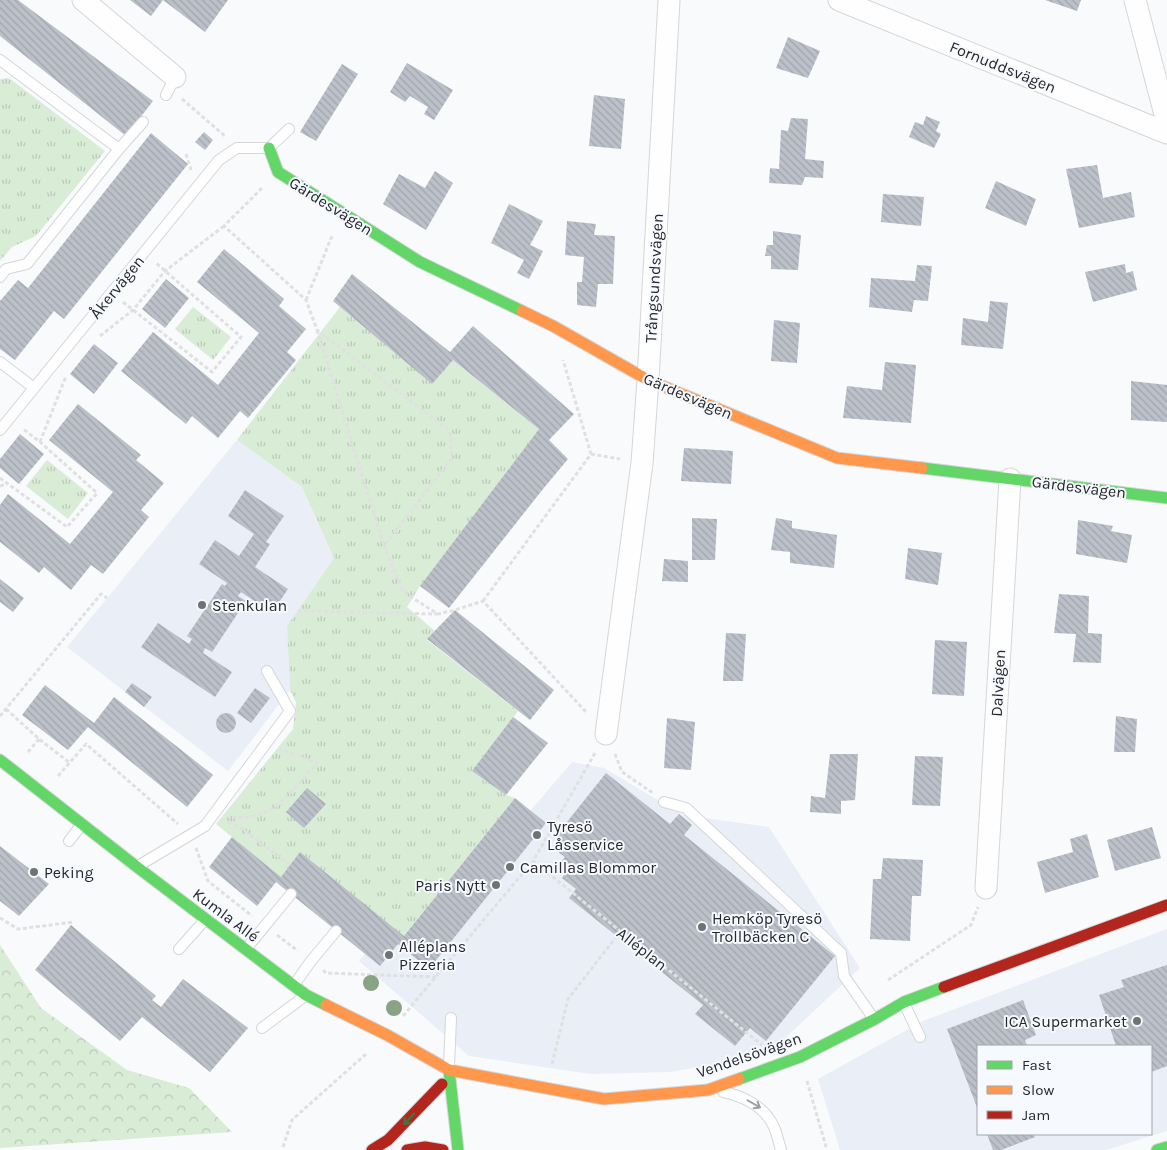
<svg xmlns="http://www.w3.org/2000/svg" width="1167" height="1150" font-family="Karla,sans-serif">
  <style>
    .built { fill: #eaeef6; fill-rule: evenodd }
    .grass { fill: url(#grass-tufts) }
    .forest { fill: url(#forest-crowns) }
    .building { fill: url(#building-back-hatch) }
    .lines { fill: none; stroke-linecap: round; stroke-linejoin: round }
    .lane-casing { stroke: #d4d6d8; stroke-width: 12 }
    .street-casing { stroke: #d4d6d8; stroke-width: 23 }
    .fast-casing { stroke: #d4d6d8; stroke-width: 13 }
    .slow-casing { stroke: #d4d6d8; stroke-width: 13 }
    .jam-casing { stroke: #d4d6d8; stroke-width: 13 }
    .path { stroke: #e0e0e2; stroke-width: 3; stroke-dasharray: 4 2.5; stroke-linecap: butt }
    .lane { stroke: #fefeff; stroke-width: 10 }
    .street { stroke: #fefeff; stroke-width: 21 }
    .fast { stroke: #63d668; stroke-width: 11 }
    .slow { stroke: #ff974d; stroke-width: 11 }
    .jam { stroke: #b3261e; stroke-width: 11 }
    .tree { fill: #89a385 }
    .oneway { stroke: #9d9ea0 }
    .oneway2 { stroke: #427646 }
    .poi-dot { fill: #707274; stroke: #f6f9fe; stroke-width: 2 }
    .labels { text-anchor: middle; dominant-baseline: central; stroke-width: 4; stroke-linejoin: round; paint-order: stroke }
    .street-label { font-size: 16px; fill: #27282b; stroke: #f6f9fe }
    .poi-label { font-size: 16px; fill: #27282b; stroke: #f6f9fe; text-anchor: start }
  </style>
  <defs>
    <pattern id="grass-tufts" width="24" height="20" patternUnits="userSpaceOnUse" patternTransform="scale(1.25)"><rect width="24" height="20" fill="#d9ecd6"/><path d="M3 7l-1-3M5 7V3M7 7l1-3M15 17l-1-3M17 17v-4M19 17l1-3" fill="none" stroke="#bacab8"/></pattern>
    <pattern id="forest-crowns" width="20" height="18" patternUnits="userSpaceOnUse" patternTransform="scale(1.25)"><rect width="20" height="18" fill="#d9ecd6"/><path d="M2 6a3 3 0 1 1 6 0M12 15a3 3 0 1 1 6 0" fill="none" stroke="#bacab8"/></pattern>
    <pattern id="building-back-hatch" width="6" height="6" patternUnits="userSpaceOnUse" patternTransform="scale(1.25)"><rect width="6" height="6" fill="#bbc0c9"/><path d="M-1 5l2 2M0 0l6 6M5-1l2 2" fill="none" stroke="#a1a5ad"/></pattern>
  </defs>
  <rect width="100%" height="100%" fill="#f8fafc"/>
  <!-- built -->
  <path class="built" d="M237,440L302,487L334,558L287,626L290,690L228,771L67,647Z
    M572,762L604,768L683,815L769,827L860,968L767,1055L670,1072L590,1074L469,1056L359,961L378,938L424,936Z
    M1167,929V1131L1106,1150H840L818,1079L923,1021ZM978,1046H1151V1134H978Z"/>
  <!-- grass -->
  <path class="grass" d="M9,78L105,151L36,236L12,247L0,261V79Z
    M193,307L231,337L213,360L175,329Z
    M340,307L432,383L453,360L539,429L420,586L407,607L435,631L427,640L518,711L472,771L506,795L515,798L404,936L300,853L281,877L216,824L293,729L296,702L290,690L287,626L334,558L302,487L237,440Z
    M47,460L88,493L68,519L26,486Z"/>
  <!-- forest -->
  <path class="forest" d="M0,945L41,1008L127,1070L189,1088L232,1132L0,1148Z"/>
  <!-- building -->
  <path class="building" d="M0,0H18L153,101L126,136L0,36Z
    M130,0H163L151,16Z
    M163,0H228L205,32Z
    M1045,0H1081L1077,11Z
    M788,37L820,51L808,78L776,68Z
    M407,63L453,90L434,120L424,114L428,107L410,96L405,102L390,92Z
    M342,64L358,74L316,141L300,132Z
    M594,95L625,99L621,149L589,146Z
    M926,116L940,122L936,131L941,134L934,148L909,137L915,122L923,125Z
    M791,118L808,119L805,159L824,161L823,178L805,177L802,185L769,183L770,168L779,169L781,130L788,131Z
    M204,132L213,140L205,150L195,142Z
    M151,133L188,164L64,319L54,311L15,360L0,349V301L18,280L28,288Z
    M1097,165L1103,198L1131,192L1135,217L1079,228L1066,169Z
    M435,171L453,183L426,230L383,204L399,174L425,188Z
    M996,181L1036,199L1026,226L985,208Z
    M883,194L924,197L921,226L881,222Z
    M509,204L543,221L530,245L543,251L529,279L517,273L524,260L491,243Z
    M567,221L596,224L594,235L615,236L613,284H598L596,307L577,305V282H582L584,257L565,255Z
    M773,231L801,235L798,270L771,269V256H765L767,245H773Z
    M224,249L284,299L279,306L306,329L287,352L296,360L248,418L240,411L218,438L192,416L186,424L121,371L153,332L218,385L259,333L197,282Z
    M1125,264L1126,273L1133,271L1137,290L1093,302L1085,272Z
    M917,265L932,266L928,301L914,300L912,312L869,307L871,278L915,281Z
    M352,274L450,352L473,326L574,414L549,440L568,459L543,489L449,608L420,586L539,429L453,360L432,384L333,301Z
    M166,279L189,298L165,328L142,309Z
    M990,301L1008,303L1003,349L961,345L963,318L988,322Z
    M774,320L800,323L797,363L771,361Z
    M94,344L118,363L94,394L70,374Z
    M885,362L916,365L911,423L843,418L847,386L882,390Z
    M1131,381L1167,385V422L1131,420Z
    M78,404L141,455L136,460L164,483L141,510L149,517L103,574L91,565L71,590L44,567L39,573L0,542V505L8,494L70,544L113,492L49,440Z
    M20,434L44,454L19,484L0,468V459Z
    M684,448L733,451L731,484L681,481Z
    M245,490L284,516L266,542L270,544L255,567L288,589L272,613L241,592L238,596L246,601L212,652L205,648L203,653L232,672L215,697L141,647L158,623L189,644L192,639L187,636L222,584L225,586L227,583L199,564L215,540L239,556L254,534L228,516Z
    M692,518L717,519L715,560H692Z
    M776,518L792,521V528L837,535L834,568L790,563V552L771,550Z
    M1078,520L1113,526L1111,531L1132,535L1127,563L1076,554Z
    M908,548L942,553L938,585L905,579Z
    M664,559L688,561V582L662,581Z
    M0,579L24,598L13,612L0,602Z
    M1059,594L1089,596L1088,633L1102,634L1101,663L1073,662L1076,634L1054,633Z
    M455,610L554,690L530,720L427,639Z
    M726,633L746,634L743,681H723Z
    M935,640L967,642L964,696L932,694Z
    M132,683L152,697L144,707L125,692Z
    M45,685L94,723L114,697L213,775L187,807L88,727L68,750L22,715Z
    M255,688L270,698L251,723L237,713Z
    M216 723a10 10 0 1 1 20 0a10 10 0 1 1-20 0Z
    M1116,716L1137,719L1135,752H1114Z
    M513,717L548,743L506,795L472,771Z
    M667,718L695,722L691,770L664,768Z
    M830,754H858L855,800L841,801V814L810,812L811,796L825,798Z
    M915,756L943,757L940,806L912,805Z
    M606,773L670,824L679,814L692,825L684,835L835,956L766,1041L750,1028L735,1046L695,1014L703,1005L569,898L576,889L562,878L567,871L559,864L565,857L557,851L563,843L555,837Z
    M307,788L326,804L304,828L286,812Z
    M515,798L546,823L429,969L398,944L380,966L276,882L257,906L209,867L232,837L281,877L300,852L404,936Z
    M1152,827L1161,858L1115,871L1107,840Z
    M1087,834L1099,877L1045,893L1037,862L1073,852L1070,839Z
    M0,846L49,884L19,916L0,901Z
    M883,858L923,860L921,896H912L910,941L870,939L873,879H881Z
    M71,925L156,996L152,1000L161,1007L183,979L248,1028L210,1072L142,1017L120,1041L35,970Z
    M1167,965V1066L1151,1072V1046H1116L1099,995L1124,987L1121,980Z
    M1023,1000L1036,1035L1025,1040L1027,1046H978V1110L947,1029Z
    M987,1134H1033L1035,1137L1001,1150H993Z"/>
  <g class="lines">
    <!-- lane casing -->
    <g class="lane-casing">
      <path id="lane" d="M0,60L119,149
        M166,95L175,77
        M0,277L6,269L27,264L119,149L143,122
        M0,362L34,388
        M0,430L219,160L237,148H269L289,129
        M664,802L686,808L841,953L844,976L874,1019
        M69,841L82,824
        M138,866L205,826L290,711L267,671
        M179,949L205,920
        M246,949L291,894
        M294,985L311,961L336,931
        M904,1003L920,1037
        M262,1028L305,996
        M449,1067L451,1018
        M723,1092C744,1096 765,1107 774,1127C777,1134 779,1143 781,1150"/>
    </g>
    <!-- street casing -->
    <g class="street-casing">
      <path id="street" d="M83,0L175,77
        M839,0L1167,133
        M1135,0L1167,122
        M606,734L642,463L648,380L669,0
        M986,888L1010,479"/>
    </g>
    <!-- fast casing -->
    <g class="fast-casing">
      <path id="fast" d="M269,148L278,172L420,262L522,311
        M922,468L1167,498
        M0,760L137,867L306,995L326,1005
        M449,1070L458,1150
        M739,1079L800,1057L875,1019L904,1002L944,987
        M1157,1150L1167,1147"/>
    </g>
    <!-- slow casing -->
    <g class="slow-casing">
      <path id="slow" d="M522,311L553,326L648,380L837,458L922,468
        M326,1005L387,1035L449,1070L604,1099L708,1090L739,1079"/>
    </g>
    <!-- jam casing -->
    <g class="jam-casing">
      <path id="jam" d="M944,987L1167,905
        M372,1150L388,1140L442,1084
        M407,1150L425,1147L443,1150"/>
    </g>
    <!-- path -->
    <path class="path" d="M182,99L226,137
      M186,154L191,170
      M262,188L224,226L306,300L317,330L450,431L452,458L384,546L403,592L438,614L455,610L483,601L586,712
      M306,300L332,236
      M123,302L212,372L241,337L156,263
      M317,330L384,546
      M100,336L133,310L165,271L224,226
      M40,442L66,376
      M591,454L620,459
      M0,478L67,527L97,493L40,442L22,428
      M0,486L7,484
      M483,601L591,454L563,360
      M298,611L437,614
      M6,709L39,739L70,763
      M0,716L101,594L107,598
      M28,752L39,739
      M595,753L533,861L762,1045
      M615,754L622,772L653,793
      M58,776L86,744L178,824
      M232,817C272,823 293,789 317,763L280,749
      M228,822L242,829L290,865
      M196,848L208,881L252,916
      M0,918L18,929L74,922
      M277,935L298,951
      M323,970L326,973L436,977
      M888,980L971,925L978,907
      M403,1016L533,861
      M552,1064L568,999L620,932
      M807,1081L827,1150
      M283,1147L292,1120L367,1053"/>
    <!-- lane -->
    <use href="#lane" class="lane"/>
    <!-- street -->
    <use href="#street" class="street"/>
    <!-- fast -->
    <use href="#fast" class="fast"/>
    <!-- slow -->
    <use href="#slow" class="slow"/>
    <!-- jam -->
    <use href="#jam" class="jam"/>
  </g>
  <!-- trees -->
  <g class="tree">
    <circle cx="371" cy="983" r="8"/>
    <circle cx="394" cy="1008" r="8"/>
  </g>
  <!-- one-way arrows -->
  <defs><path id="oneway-shaft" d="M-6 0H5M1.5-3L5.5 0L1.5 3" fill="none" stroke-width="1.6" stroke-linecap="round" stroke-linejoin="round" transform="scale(1.25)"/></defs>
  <use class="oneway" href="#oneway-shaft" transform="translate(754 1104) rotate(30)"/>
  <use class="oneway2" href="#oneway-shaft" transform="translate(409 1119) rotate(133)"/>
  <!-- markers -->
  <g class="poi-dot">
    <circle cx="202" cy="605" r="5"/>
    <circle cx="537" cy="835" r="5"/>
    <circle cx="510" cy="867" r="5"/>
    <circle cx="34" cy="872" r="5"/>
    <circle cx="496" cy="885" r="5"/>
    <circle cx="702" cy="927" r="5"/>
    <circle cx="389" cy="955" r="5"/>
    <circle cx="1137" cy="1021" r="5"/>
  </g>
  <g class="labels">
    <!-- street labels -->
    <g class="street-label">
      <text transform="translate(1003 67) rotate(22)">Fornuddsvägen</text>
      <text transform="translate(331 206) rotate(32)">Gärdesvägen</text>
      <text transform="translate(654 278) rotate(-87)">Trångsundsvägen</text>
      <text transform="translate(117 287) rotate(-51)">Åkervägen</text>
      <text transform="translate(688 396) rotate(23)">Gärdesvägen</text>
      <text transform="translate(1079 487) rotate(7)">Gärdesvägen</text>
      <text transform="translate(998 683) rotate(-87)">Dalvägen</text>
      <text transform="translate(226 915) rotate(37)">Kumla Allé</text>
      <text transform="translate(642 949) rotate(38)">Alléplan</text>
      <text transform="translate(749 1055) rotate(-19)">Vendelsövägen</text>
    </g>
    <!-- poi labels -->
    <g class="poi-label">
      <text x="212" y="605">Stenkulan</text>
      <text x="547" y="826">Tyresö<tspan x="547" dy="18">Låsservice</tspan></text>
      <text x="520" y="867">Camillas Blommor</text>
      <text x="44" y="872">Peking</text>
      <text x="486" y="885" text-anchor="end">Paris Nytt</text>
      <text x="712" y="918">Hemköp Tyresö<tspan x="712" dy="18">Trollbäcken C</tspan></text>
      <text x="399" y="946">Alléplans<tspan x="399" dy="18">Pizzeria</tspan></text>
      <text x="1127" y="1021" text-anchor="end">ICA Supermarket</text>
    </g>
  </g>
  <!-- legend -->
  <rect x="977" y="1045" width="175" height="90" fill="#f6f9fe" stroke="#a3a5aa"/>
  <rect x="987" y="1061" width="25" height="8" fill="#63d668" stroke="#a3a5aa"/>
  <text x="1022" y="1070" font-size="15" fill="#27282b">Fast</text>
  <rect x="987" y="1086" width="25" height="8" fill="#ff974d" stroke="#a3a5aa"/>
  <text x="1022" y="1095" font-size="15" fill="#27282b">Slow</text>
  <rect x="987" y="1111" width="25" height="8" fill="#b3261e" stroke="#a3a5aa"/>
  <text x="1022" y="1120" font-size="15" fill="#27282b">Jam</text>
</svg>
